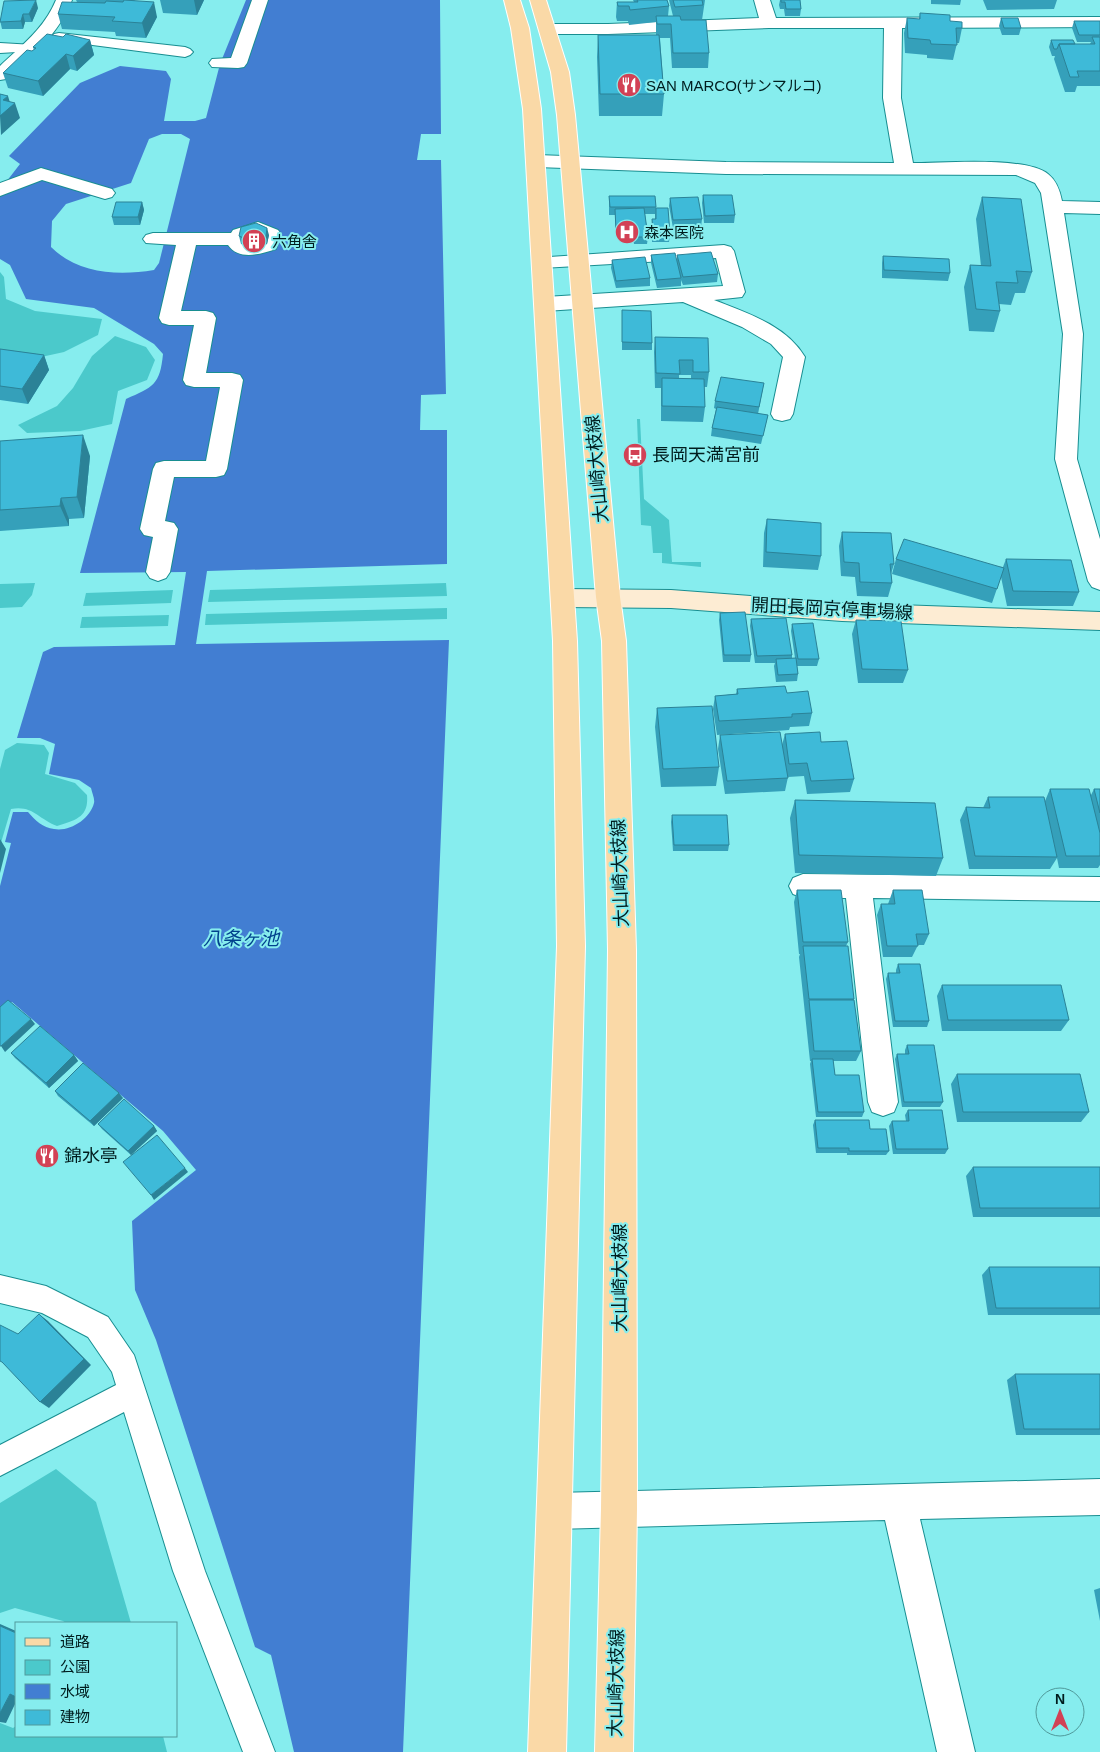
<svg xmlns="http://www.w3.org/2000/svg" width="1100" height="1752" font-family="Helvetica,'Noto Sans JP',sans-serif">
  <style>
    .green { fill: #4bc9cb }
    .water { fill: #427ed2; fill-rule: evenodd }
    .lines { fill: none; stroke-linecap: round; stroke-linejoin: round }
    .lane-casing { stroke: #188e91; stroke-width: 2 }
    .street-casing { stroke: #188e91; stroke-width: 2 }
    .secondary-casing { stroke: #188e91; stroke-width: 2 }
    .primary-casing { stroke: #fff; stroke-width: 2 }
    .lane { fill: #fff; fill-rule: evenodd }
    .street { fill: #fff; fill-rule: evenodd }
    .secondary { fill: #fdecd3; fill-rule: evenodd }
    .primary { fill: #fad9a7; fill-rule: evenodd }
    .wall { fill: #35a0ba; fill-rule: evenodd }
    .shaded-wall { fill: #2b8297 }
    .building { fill: #3ebad8; stroke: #2b8297 }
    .labels { text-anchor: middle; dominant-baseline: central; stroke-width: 4; stroke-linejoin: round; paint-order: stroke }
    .far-poi-label { font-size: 15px; fill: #001d1e; stroke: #86edee; text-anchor: start }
    .poi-label { font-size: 18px; fill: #001d1e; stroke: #86edee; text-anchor: start }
    .street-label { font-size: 18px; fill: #001d1e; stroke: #86edee }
    .water-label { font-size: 19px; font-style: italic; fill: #01428d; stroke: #86edee }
  </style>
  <rect width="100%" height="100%" fill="#86edee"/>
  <!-- green -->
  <path class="green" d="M0,272L4,277L6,299L35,311L102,319L98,335L64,352L32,359L0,356Z
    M115,336L146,347L155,360L147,380L118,391L112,424L80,431L27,433L18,425L57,406L73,388L92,356Z
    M637,419H640L644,499L669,520L672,562H701V567L662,563V553H653L651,526L641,525Z
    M35,583L32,595L22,607L0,608V584Z
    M446,583L447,596L208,602L210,590Z
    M173,590L171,603L83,606L86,593Z
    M447,608V619L205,625L206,614Z
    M169,615L168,626L80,628L82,617Z
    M17,743L44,745L49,753L45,774L75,783L87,795C89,817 76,820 57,826C38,819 33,805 11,809L0,846V769L5,750Z
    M56,1469L96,1502L131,1623H66L63,1621L15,1608L0,1613V1503Z
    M0,1723L13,1728L16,1726V1736H163L167,1752H0Z"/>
  <!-- water -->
  <path class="water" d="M246,0H440L441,134H421L417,160H441L446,394L421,395L420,430H447V564L207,571L196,644L449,640L403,1752H294L271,1655L255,1647L156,1340L135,1290L132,1221L196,1170L163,1131L12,1002L0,1010V886L11,843L5,842L13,812H28C35,820 43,828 54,829C70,832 90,819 94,803C95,799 92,793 91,788L79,780L49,774L55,744L40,738H17L43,652L54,647L175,645L186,572L80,573L126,399C153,387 160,385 163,354L154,344L94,308L26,299L10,265L0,259V187L3,186L20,164L9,156L80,83L120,66L166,71L171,79L164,121H195L206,118L220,64ZM162,134H181L190,139L159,263L154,270C118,276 78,274 51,247L52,221L66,204L131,183L149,139Z"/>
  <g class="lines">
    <!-- lane casing -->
    <g class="lane-casing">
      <path id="lane" d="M59,33L185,47L190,49L193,52L190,55L185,57L54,40L52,37L54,34Z
        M0,43L34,45L37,48L34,51L0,53Z
        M0,1275L46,1286L108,1317L134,1355L205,1571L275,1752H243L173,1571L124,1412L0,1476V1445L116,1385L112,1372L88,1337L42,1313L0,1303Z"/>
    </g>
    <!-- street casing -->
    <g class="street-casing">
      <path id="street" d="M56,0H72C59,34 33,55 6,79L0,80V66C22,45 44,29 56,0Z
        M252,0H268L247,63L244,67L238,68L212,67L209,63L212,59L231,58Z
        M754,0H770L776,18L1100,17V27L902,28L901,98L913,163C944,163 1025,156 1048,174C1057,181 1060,191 1062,201L1100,202V214L1064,213L1083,334L1077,459L1100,539V590L1092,587L1088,581L1055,459L1063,334L1041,193L1035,183L1016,175L726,174L537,167L530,165L528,161L530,157L537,155L726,162L894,163L883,98L884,28H769L608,34H548L542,33L539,29L542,25L548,24H608L759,18Z
        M41,168L112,189L115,193L112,197L105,199L42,180L0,196V183Z
        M258,222L278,230L281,234L276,249C261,254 239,261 228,245H196L181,311H206L213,313L216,318L206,373H232L240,375L243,380L227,469L224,475L216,477H174L165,521L174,523L178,529L170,572L166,578L158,581L150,578L146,572L153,537L144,535L140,529L153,469L156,463L164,461H206L220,387H194L186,385L183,380L194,325H169L162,323L159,318L176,245L146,243L143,239L146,235L153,233H231L233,230ZM257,235L261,237L260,241L253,243L249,242L250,237Z
        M724,245L731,247L734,251L745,292L742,297L714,300C747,313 786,325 805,357L793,414L790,419L782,421L774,419L771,414L783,357L771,344L742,327L683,302L545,311L538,309L535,304L538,299L545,297L723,286L716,258L542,268L535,266L532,262L535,258Z
        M803,874L1100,877V901L873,898L898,1102L894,1112L883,1116L872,1112L868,1102L846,898H803L793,894L789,886L793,878Z
        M1100,1479V1515L920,1519L975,1752H937L885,1520L555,1529L543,1523L537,1511L543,1499L555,1493Z"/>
    </g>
    <!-- secondary casing -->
    <g class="secondary-casing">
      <path id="secondary" d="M563,589L671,590L842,603L1100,612V630L842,621L671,608L563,607L554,604L551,598L554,592Z"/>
    </g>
    <!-- primary casing -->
    <g class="primary-casing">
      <path id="primary" d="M504,0H520L529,28L541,109L577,641L585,946L566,1752H528L557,946L553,641L523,109L511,28Z
        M530,0H546L569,72L575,115L620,597L626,641L636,950L637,1509L633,1752H595L601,1509L608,950L602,641L596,597L557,115L551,72Z"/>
    </g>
    <!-- lane -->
    <use href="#lane" class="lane"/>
    <!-- street -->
    <use href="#street" class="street"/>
    <!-- secondary -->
    <use href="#secondary" class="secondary"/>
    <!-- primary -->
    <use href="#primary" class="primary"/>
  </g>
  <!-- wall -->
  <path class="wall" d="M76,0H134L157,17L146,38L116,36L115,32L62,29L58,14L77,2Z
    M160,0H204L197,15L163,13Z
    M633,0H667L669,6L668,16H673L669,0H705L702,20L709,53L708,68H672L670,38H660L664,94L662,116H599L597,57L598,35H656V22L629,25L628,21H617L616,17L617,2H634Z
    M780,0H800L801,9L800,16H785L784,9H780L779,5Z
    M931,0H961L960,5L931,4Z
    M983,0H1057L1054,9L987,10Z
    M38,8L32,22H25L23,29H2L0,20Z
    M920,13L950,21L962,28L959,43H957L953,60L927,58V55L905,53L904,33L907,18L919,19Z
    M1001,18L1021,28L1019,35H1002L999,26Z
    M1074,21H1100V86H1077L1075,92H1065L1054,59L1055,56H1052L1049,47L1051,40L1075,44H1090L1091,42H1077L1072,28Z
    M63,37L90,40L94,55L77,71L70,69L43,96L8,88L3,73L32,51L34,50L33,47Z
    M703,195L735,215L734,223H704L702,203Z
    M609,196H655L656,208L670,234L669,242H652V219H655V214H645L648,237L647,244H634L633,238H616L615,215H609Z
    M982,197L1032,272L1025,293H1015L1011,305L999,304L1000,311L994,332L969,331L964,287L970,265L981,266L976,219Z
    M670,198L702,219L701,227L673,228L669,206Z
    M142,202L144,210L140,225H114L112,217Z
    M269,235L267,244L253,249L241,244L239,236Z
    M651,255L677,261V255L718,274L717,282L683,285L681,280V286L657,288L651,263Z
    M883,256L950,273L948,281L882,278V263Z
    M612,260L650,278V286L616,288L611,268Z
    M622,310L652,343V350H622Z
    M655,337L708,338L709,372L707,387H704L705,407L703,422L661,421V388H655L654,352ZM679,375H691V379L679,378Z
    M0,349L44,355L49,370L28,404L0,400Z
    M764,383L758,414L768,415L761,444L711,436L712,428L716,409L714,408L715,401Z
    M0,441L90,456L84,518L69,519V526L0,531Z
    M767,519L821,556L818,570L763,567L764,533Z
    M842,532L894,564L891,574L892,583L888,597L857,596L855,577L841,576L839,546Z
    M896,559L1003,567L1006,559L1079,592L1073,606H1007L1001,577L992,603L892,574Z
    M720,613L751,655L750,662H723L719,620Z
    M751,619L792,655V658H795L791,631L792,624L819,659L817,666H797L798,674L797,681L776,682L774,666L775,663H755L750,626Z
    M856,620L908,670L903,683H858L852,634Z
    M737,689L787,693L812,713L809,726L790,727L789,730L717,735L713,709L715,696L736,694Z
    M657,708L719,767L716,786L661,787L655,727Z
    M785,734L821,742L854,779L850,792L807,794L804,776L788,777L785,791L725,794L718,749L720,735L782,745Z
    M1050,789L1091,795L1094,789H1100V865L1098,868H1059L1057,858L1050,869H969L960,820L966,807L983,808L988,797L1045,801Z
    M795,800L943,858L936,876L795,873L790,818Z
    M672,816L729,845L728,851H673L671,822Z
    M797,890L848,942L846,946L854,999V1000L861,1051L856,1061H833L835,1075L864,1112L862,1117H816L810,1064L811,1061H810L799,957L800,954H799L794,902Z
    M893,890L929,934L924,945H918L912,957H883L877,915L881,904H888Z
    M898,964L929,1021L927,1027H893L886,979L888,973H896V970Z
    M942,985L1069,1020L1061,1031H942L937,996Z
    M907,1045L943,1102L940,1107H902L895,1059L897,1054H905V1050Z
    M11,1053L74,1055L78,1061L49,1088L15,1058Z
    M957,1074L1089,1112L1081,1122H957L951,1084Z
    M55,1091L123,1098L94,1126L58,1096Z
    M908,1110L948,1149L945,1154H893L889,1126L892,1121H906L905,1115Z
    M815,1120L870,1129L889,1151L886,1155H847V1153H816L813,1125Z
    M98,1124L154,1126L157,1131L131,1155L102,1129Z
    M973,1167H1100V1217H973L966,1176Z
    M989,1267H1100V1315H988L982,1275Z
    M1015,1374H1100V1435H1016L1007,1380Z
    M1100,1588V1621L1094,1590Z"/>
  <!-- shaded-wall -->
  <path class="shaded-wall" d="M36,0L38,8L32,22L29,14Z
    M194,0H204L197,15Z
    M154,2L157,17L146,38L142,23Z
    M23,14L25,22L23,29L21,21Z
    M90,40L94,55L77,71L73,56Z
    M66,54L70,69L43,96L38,81Z
    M8,96L11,106L15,103L20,118L1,135L0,116L3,100Z
    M142,202L144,210L140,225L138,217Z
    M267,228L269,235L267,244L253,249L251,241Z
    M44,355L49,370L28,404L22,389Z
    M83,435L90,456L84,518L77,497Z
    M61,498L69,519V526L60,506Z
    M0,839L6,849L0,873Z
    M31,1019L35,1024L5,1052L1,1046Z
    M74,1055L78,1061L49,1088L46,1083Z
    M119,1093L123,1098L94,1126L90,1121Z
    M154,1126L157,1131L131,1155L128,1151Z
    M185,1168L188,1172L154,1200L151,1195Z
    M39,1314L48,1321L91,1365L49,1408L40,1402Z
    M0,1624L16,1631V1633L0,1626Z
    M10,1694L16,1695V1702L6,1723L0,1722V1713Z"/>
  <!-- building -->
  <path class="building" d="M36,0L29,14H23L21,21L0,22L4,1Z
    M124,0L154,2L142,23L112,21L115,17L58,14L62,2L105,3L106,1L123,2Z
    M637,0H667L669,6L630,10L629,6H618L617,2H638Z
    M673,0H702L703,5L675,7Z
    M781,0H800L801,9H786L785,2H781Z
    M920,13L950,15V21L962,22V28H956L957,45L931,44L930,40L908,38L907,18L920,19Z
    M656,16H680L681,20H706L709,53H673L671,24H657Z
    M1001,18H1018L1021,28H1004Z
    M1074,21H1100V35H1079Z
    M47,34L63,37L66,34L90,40L73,56L66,54L38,81L3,73L27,50L32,51L36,48L33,47Z
    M598,35H659L664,94H600Z
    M1092,37H1100V71H1077L1079,77H1070L1059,44H1095Z
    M1051,40H1073L1075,44H1059L1057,49H1054Z
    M0,94L8,96L3,100L15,103L0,116Z
    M703,195H732L735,215L705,216Z
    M609,196H655L656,207H610Z
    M698,197L702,219L673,220L670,198Z
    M982,197L1021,199L1032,272L1016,271L1018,283L996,282L1000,311L976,309L970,265L991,266Z
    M116,202H142L138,217H112Z
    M644,208L648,237H634V230H616L615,209Z
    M656,208H668L670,234H653L652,219H656Z
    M256,223L267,228L266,236L251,241L239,236L241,227Z
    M711,252L718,274L683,277L677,255Z
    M675,253L681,278L657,280L651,255Z
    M883,256L949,259L950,273L884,270Z
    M645,257L650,278L616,281L612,260Z
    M622,310L651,311L652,343L622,342Z
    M655,337L708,338L709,372H693V360H679L680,374L656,373Z
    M0,349L44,355L22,389L0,386Z
    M721,377L764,383L759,407L715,401Z
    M662,378L704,379L705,407L662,406Z
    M717,407L768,415L763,436L712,428Z
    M83,435L77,497L61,498L60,506L0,510V441Z
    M767,519L821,523V556L766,552Z
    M842,532L891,533L894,564H890L892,583L860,582L859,563L844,562Z
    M904,539L1004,568L997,589L896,559Z
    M1006,559L1071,560L1079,592L1013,591Z
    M745,612L751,655H724L720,613Z
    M786,618L792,655L757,656L751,619Z
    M856,620L901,621L908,670L862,669Z
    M813,623L819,659H798L792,624Z
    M796,658L798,674L778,675L776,659Z
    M785,686L787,693L808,691L812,713L792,714V717L719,721L715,696L738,694L737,689Z
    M712,706L719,767L663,769L657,708Z
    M780,732L788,778L727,781L720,735Z
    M820,732L821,742L847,741L854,779L811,781L807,763L789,764L785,734Z
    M1050,789H1089L1100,833V856H1066Z
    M1094,789H1100V813Z
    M988,797H1044L1057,857L975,856L966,807L990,808Z
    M795,800L935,803L943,858L799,855Z
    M672,815H727L729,845H674Z
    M797,890H841L848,942H803Z
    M893,890H922L929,934H916L918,946H887L881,904H895Z
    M803,946H848L854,999H809Z
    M898,964H920L929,1021H895L888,973H900Z
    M942,985H1061L1069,1020H948Z
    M8,1000L31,1019L1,1046H0V1007Z
    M809,1000H854L861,1051H814Z
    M40,1026L74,1055L46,1083L11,1053Z
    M907,1045H934L943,1102H904L897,1054H909Z
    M812,1059H833L835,1075H859L864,1112H818Z
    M83,1063L119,1093L90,1121L55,1091Z
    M957,1074H1080L1089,1112H963Z
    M124,1099L154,1126L128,1151L98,1124Z
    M908,1110H942L948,1149H896L892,1121H909Z
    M815,1120H869L870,1129H886L889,1151H849V1148H818Z
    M157,1135L185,1168L151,1195L123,1162Z
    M973,1167H1100V1208H980Z
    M989,1267H1100V1308H996Z
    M39,1314L84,1359L40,1402L2,1362L0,1361V1325L18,1334Z
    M1015,1374H1100V1429H1024Z
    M0,1626L16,1633V1697L10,1694L0,1713Z"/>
  <!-- icons -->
  <defs>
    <g id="restaurant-disc" transform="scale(1.25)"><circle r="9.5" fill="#d24155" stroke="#86edee"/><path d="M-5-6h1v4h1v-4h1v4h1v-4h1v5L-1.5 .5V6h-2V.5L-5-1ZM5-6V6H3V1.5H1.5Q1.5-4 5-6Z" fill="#fff"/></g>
    <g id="hospital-disc" transform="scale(1.25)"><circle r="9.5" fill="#d24155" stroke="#86edee"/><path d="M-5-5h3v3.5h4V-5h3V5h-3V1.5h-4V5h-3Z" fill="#fff"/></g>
    <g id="building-disc" transform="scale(1.25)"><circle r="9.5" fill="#d24155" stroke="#86edee"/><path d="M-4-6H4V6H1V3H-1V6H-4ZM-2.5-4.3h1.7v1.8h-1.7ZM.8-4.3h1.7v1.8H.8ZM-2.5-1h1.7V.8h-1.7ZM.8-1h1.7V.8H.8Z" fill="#fff"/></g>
    <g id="bus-disc" transform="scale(1.25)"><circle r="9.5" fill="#d24155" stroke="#86edee"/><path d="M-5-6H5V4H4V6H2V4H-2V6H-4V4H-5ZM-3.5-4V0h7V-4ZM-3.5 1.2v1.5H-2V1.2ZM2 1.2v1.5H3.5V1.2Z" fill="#fff"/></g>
  </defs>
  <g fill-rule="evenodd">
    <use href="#restaurant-disc" x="629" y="85"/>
    <use href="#hospital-disc" x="627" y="232"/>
    <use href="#building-disc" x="254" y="241"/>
    <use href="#bus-disc" x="635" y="455"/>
    <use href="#restaurant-disc" x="47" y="1156"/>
  </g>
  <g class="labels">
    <!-- far-poi labels -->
    <g class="far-poi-label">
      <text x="646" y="85">SAN MARCO(サンマルコ)</text>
      <text x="644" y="232">森本医院</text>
      <text x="272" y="241">六角舎</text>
    </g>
    <!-- poi labels -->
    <g class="poi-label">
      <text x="652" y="455">長岡天満宮前</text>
      <text x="64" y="1156">錦水亭</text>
    </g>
    <!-- street labels -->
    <g class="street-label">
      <text transform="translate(597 469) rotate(-95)">大山崎大枝線</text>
      <text transform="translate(832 609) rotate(3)">開田長岡京停車場線</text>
      <text transform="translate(620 873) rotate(-92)">大山崎大枝線</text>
      <text transform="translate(620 1278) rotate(-90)">大山崎大枝線</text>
      <text transform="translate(616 1683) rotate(-89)">大山崎大枝線</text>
    </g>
    <!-- water labels -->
    <g class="water-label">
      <text x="241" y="938">八条ヶ池</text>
    </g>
  </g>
  <!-- legend -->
  <rect x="15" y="1622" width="162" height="115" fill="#86edee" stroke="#509a9b"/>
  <rect x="25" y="1638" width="25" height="8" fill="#fad9a7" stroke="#509a9b"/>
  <text x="60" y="1647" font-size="15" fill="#001d1e">道路</text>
  <rect x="25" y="1660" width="25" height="15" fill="#4bc9cb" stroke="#509a9b"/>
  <text x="60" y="1672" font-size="15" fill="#001d1e">公園</text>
  <rect x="25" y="1684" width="25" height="15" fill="#427ed2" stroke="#509a9b"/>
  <text x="60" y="1697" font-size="15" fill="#001d1e">水域</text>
  <rect x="25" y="1710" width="25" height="15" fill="#3ebad8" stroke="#509a9b"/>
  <text x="60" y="1722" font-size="15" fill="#001d1e">建物</text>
  <!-- north arrow -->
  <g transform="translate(1060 1712)"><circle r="24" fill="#86edee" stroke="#509a9b"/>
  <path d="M0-4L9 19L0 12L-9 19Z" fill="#d24155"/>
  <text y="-8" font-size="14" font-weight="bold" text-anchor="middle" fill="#001d1e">N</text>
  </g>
</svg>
